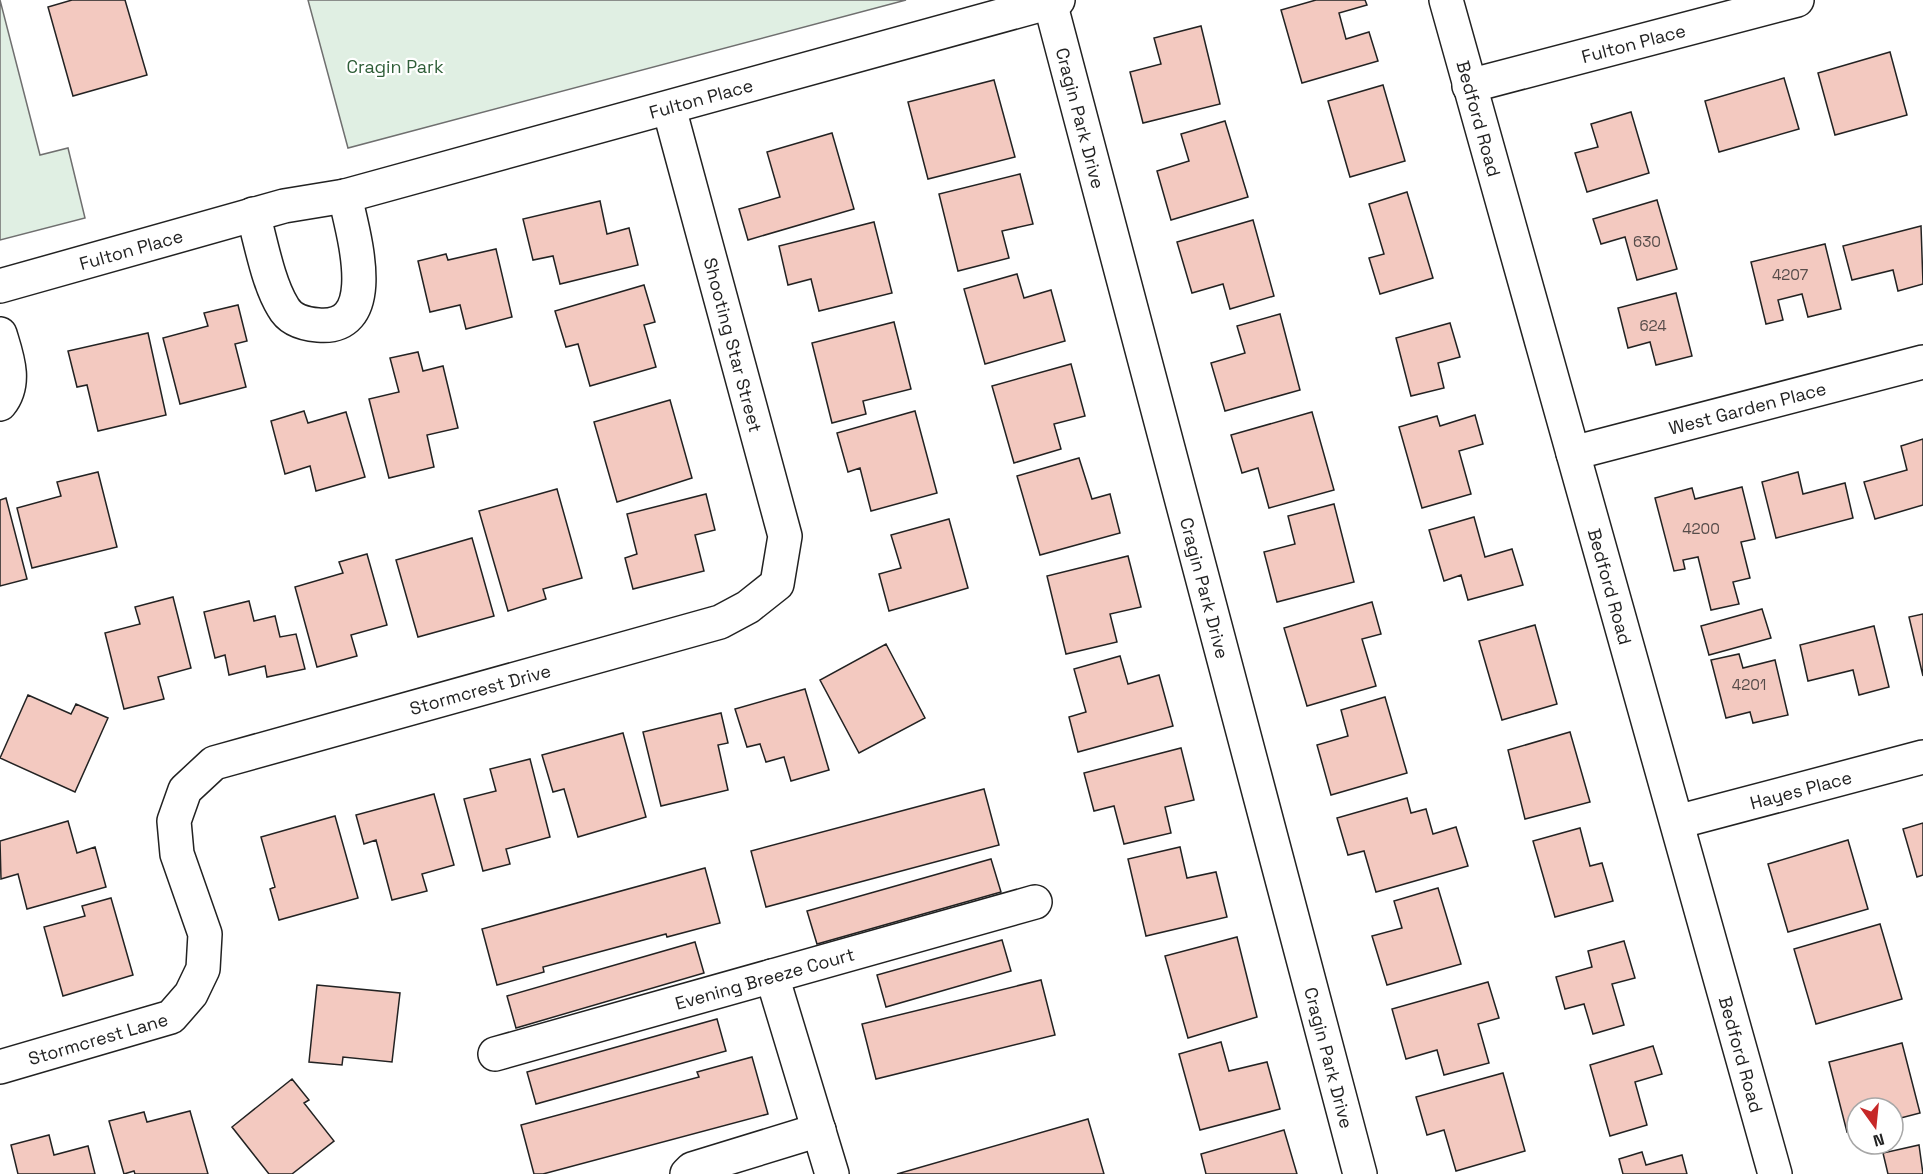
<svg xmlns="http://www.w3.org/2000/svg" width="1923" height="1174" font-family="'Space Grotesk',sans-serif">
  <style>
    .green { fill: #e0efe3; stroke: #6f6f6f; stroke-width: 1.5 }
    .building { fill: #f3c9c0; stroke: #222; stroke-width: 1.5 }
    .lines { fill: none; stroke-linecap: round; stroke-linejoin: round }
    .minor-casing { stroke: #222; stroke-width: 36 }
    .minor { stroke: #fff; stroke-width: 33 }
    .labels { text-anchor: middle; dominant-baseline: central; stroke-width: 4.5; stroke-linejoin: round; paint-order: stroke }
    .number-label { font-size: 15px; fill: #564c4a }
    .street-label { font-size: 18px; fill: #222; stroke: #fff }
    .park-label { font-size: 18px; fill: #2f5e38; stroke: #fff }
  </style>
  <rect width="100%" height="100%" fill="#fff"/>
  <!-- green -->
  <path class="green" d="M0,0L40,155L68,148L85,218L0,240Z
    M308,0H906L348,148Z"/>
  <!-- building -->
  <path class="building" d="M72,0H125L147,75L73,96L48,7Z
    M1316,0H1365L1367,5L1339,13L1346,39L1369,32L1378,61L1302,83L1281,10Z
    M1201,26L1220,104L1143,123L1130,72L1161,64L1154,38Z
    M1890,52L1907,115L1835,135L1818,73Z
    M1784,78L1799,129L1719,152L1705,101Z
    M994,80L1015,157L928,179L908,102Z
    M1383,85L1405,161L1350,177L1328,101Z
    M1631,112L1649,173L1587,192L1575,153L1598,147L1591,124Z
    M1225,121L1248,197L1171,220L1157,171L1189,161L1181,134Z
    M832,133L854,209L748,240L739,209L780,197L767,152Z
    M1020,174L1033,224L1002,231L1009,258L958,271L939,194Z
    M1407,192L1433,278L1380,294L1369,258L1384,254L1369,204Z
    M1657,200L1677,269L1637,280L1625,237L1601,244L1593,219Z
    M600,201L607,234L629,228L638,265L560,284L553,256L533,260L523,219Z
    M1253,220L1274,296L1230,309L1223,284L1192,293L1177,242Z
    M874,222L892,293L819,311L811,279L788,285L779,246Z
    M1921,226L1923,284L1898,291L1893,270L1852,280L1843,246Z
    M1825,244L1841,309L1808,317L1802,294L1778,300L1783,320L1766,324L1751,262Z
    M496,249L512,317L466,329L460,305L430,312L418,261L446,254L448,260Z
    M1017,274L1024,298L1051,290L1065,341L985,364L964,289Z
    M644,285L655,322L644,325L656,367L590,386L578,344L566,347L555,311Z
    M1676,293L1692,356L1656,365L1650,342L1628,348L1618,308Z
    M238,305L247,341L235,344L246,387L180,404L163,338L208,326L204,313Z
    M1280,314L1300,390L1225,411L1211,363L1245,353L1237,326Z
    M894,322L911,389L863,401L866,414L832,423L812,343Z
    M1450,323L1460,357L1438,363L1444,388L1411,396L1396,338Z
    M148,333L166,415L98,431L87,385L77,387L68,351Z
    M418,352L423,371L443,366L458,428L427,435L434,467L389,478L369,399L399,392L390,358Z
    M1071,364L1085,416L1054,424L1061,449L1014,463L992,386Z
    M670,400L692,478L617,502L594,422Z
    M304,411L308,423L346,412L365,477L316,491L310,466L285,474L271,421Z
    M915,411L937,493L871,511L860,468L848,472L837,433Z
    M1312,412L1334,490L1269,508L1258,468L1242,473L1231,435Z
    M1475,415L1483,444L1459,451L1471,494L1422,508L1399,427L1437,416L1440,426Z
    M1923,439V505L1875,519L1864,482L1907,470L1901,446Z
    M1079,458L1092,499L1110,494L1120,533L1040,555L1017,476Z
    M98,472L117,547L32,568L17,508L61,496L57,482Z
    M1798,472L1803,494L1845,483L1853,518L1776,538L1762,482Z
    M1742,487L1755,539L1741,542L1750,578L1733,582L1739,604L1711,610L1698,557L1683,560L1685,569L1674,571L1655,498L1692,488L1695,499Z
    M557,489L582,578L543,589L546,599L508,611L479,511Z
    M706,494L715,530L695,535L704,571L633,589L625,558L637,554L627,514Z
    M6,498L27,579L0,586V500Z
    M1334,504L1354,582L1277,602L1264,552L1295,544L1288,516Z
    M1474,517L1485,557L1512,549L1523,585L1468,600L1461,575L1444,581L1429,530Z
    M949,519L968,588L889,611L879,574L901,568L891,535Z
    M472,538L494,616L418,637L396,560Z
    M367,554L387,625L351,635L357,656L317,667L295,587L343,573L339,562Z
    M1128,556L1141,607L1110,614L1117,642L1066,654L1047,576Z
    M173,597L191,668L158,677L164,699L124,709L105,633L140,624L135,607Z
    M249,601L254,621L275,616L280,637L296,634L305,669L267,677L265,666L229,675L225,655L215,658L204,612Z
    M1372,602L1381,634L1362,639L1376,686L1307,706L1284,628Z
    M1762,609L1771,638L1709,655L1701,626Z
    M1923,614V676L1909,617Z
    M1535,625L1557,704L1502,720L1479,641Z
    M1874,626L1889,687L1859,695L1853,670L1808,681L1800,645Z
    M886,644L925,718L859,753L820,680Z
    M1739,654L1743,668L1775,660L1788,715L1753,723L1750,712L1726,718L1711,660Z
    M1120,656L1128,684L1159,675L1173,726L1078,752L1069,717L1086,712L1074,669Z
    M805,689L829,770L791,781L784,757L766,762L760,744L747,747L735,709Z
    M28,695L71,714L76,704L108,718L75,792L0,758Z
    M1385,697L1407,773L1331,795L1317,745L1348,736L1341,710Z
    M721,713L728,743L718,745L728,790L661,806L643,732Z
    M1570,732L1590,802L1525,819L1508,750Z
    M623,733L646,817L578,837L564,789L553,792L542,755Z
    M1181,748L1194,800L1165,807L1171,833L1124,844L1114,806L1094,811L1084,773Z
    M530,759L550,837L506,849L510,864L483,871L464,799L496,791L490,769Z
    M984,789L999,845L766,907L751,851Z
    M434,794L454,865L422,874L427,891L392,900L376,840L364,844L356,815Z
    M1407,798L1411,813L1426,809L1433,834L1456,827L1468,866L1376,892L1364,851L1348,855L1337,818Z
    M335,816L358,898L279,920L270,889L275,887L261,837Z
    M68,821L77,853L95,847L106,887L27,909L18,874L1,879L0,841Z
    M1923,823V875L1917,877L1903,829Z
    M1580,828L1590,866L1602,863L1613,901L1555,917L1533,841Z
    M1848,840L1868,909L1788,932L1768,864Z
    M1180,847L1187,878L1216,872L1227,917L1146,936L1128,859Z
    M991,859L1001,892L817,944L807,911Z
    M705,868L720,923L667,937L666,934L543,967L544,972L497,985L482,929Z
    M1438,888L1461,964L1387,985L1372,936L1402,928L1394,901Z
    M111,898L133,975L63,996L44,927L85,916L82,906Z
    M1880,924L1902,999L1816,1024L1794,949Z
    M1237,937L1257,1017L1188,1038L1165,956Z
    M1002,940L1011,971L886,1007L877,975Z
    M1624,941L1635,978L1612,984L1624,1025L1593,1034L1584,1004L1565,1009L1556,977L1592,967L1588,951Z
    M695,942L704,973L516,1028L507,996Z
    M1041,980L1055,1035L876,1079L862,1024Z
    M1488,982L1499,1018L1478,1024L1489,1063L1444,1075L1437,1050L1406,1059L1392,1009Z
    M317,985L400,993L392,1062L343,1057L342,1065L309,1062Z
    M717,1019L726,1051L536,1104L527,1072Z
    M1221,1042L1229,1071L1267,1062L1280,1109L1200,1130L1179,1054Z
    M1902,1043L1920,1113L1893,1120V1108H1857V1129L1847,1132L1829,1062Z
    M1653,1046L1662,1074L1635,1082L1647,1125L1610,1136L1590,1065Z
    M752,1057L768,1114L543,1174H534L521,1125L699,1077L697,1072Z
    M1503,1073L1525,1151L1456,1171L1444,1130L1427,1135L1416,1097Z
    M292,1079L309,1100L304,1103L334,1141L292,1174H269L232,1127Z
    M190,1111L208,1174H135L134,1171L124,1174L109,1121L144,1112L147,1122Z
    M1088,1119L1104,1174H897Z
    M1284,1130L1297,1174H1206L1201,1154Z
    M49,1135L54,1155L88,1146L95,1174H18L11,1145Z
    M1919,1145L1923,1174H1888L1883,1153Z
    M1642,1152L1646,1165L1682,1155L1687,1174H1623L1619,1159Z"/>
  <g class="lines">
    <!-- minor casing -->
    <g class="minor-casing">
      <g id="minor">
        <path id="s1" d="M1446,0L1775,1174"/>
        <path id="s2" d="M1050,2L1360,1174"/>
        <path id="s3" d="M1469,86L1797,0"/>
        <path d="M253,214C261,242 268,283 283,307C290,320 304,324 318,325C384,331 352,230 345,196"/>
        <path id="s4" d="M0,286L284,206L345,196L1058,0"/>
        <path d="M0,334C7,357 17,383 0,404"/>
        <path id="s5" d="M1573,453L1923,362"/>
        <path id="s6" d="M1677,822L1923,757"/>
        <path d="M772,976L832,1174"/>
        <path id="s7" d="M495,1054L1035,902"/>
        <path id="s8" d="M0,1067L171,1017L191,994L203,969L205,934L177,854L174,821L185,790L214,763L720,622L748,607L777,584L785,536L669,108"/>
        <path d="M687,1174L692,1169L819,1130"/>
      </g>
    </g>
    <!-- minor -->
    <use href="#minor" class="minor"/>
  </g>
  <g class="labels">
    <!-- number labels -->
    <g class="number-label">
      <text x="1647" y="241">630</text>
      <text x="1790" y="274">4207</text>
      <text x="1653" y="325">624</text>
      <text x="1701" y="528">4200</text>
      <text x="1749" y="684">4201</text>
    </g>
    <!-- street labels -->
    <g class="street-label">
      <text stroke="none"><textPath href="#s3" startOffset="170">Fulton Place</textPath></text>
      <text stroke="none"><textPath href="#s4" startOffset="726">Fulton Place</textPath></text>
      <text stroke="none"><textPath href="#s2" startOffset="120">Cragin Park Drive</textPath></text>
      <text stroke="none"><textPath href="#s1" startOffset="123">Bedford Road</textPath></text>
      <text stroke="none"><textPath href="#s4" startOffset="136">Fulton Place</textPath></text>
      <text transform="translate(733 345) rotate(75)">Shooting Star Street</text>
      <text stroke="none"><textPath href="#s5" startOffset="180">West Garden Place</textPath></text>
      <text stroke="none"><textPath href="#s1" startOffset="609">Bedford Road</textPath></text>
      <text stroke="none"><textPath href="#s2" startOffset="606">Cragin Park Drive</textPath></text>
      <text stroke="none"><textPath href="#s8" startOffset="738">Stormcrest Drive</textPath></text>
      <text stroke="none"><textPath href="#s6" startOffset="128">Hayes Place</textPath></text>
      <text stroke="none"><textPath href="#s7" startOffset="280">Evening Breeze Court</textPath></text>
      <text stroke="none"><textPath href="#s8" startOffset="102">Stormcrest Lane</textPath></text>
      <text stroke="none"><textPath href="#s1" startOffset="1095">Bedford Road</textPath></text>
      <text stroke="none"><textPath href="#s2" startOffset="1092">Cragin Park Drive</textPath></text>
    </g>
    <!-- park labels -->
    <g class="park-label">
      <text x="395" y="66">Cragin Park</text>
    </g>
  </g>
  <!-- north arrow -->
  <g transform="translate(1875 1126) rotate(165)"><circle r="28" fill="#ffffff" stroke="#a7a7a7" stroke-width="1.5"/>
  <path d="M0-4.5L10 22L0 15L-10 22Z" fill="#c62828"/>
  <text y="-9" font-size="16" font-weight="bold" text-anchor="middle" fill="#222222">N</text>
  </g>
</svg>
